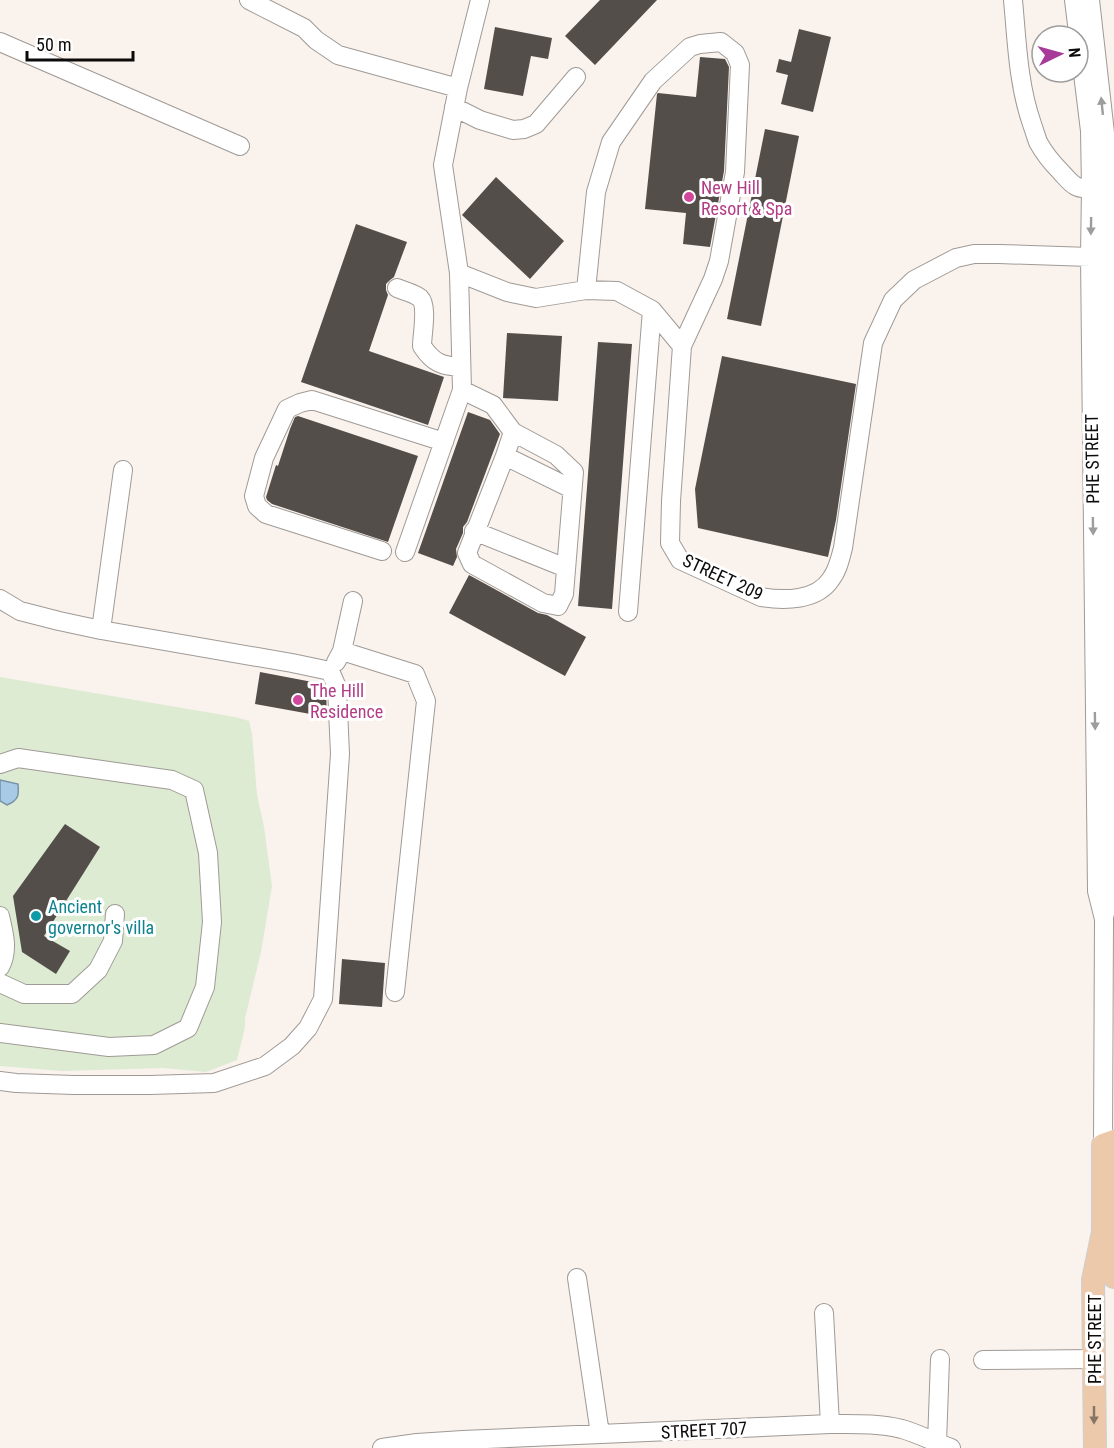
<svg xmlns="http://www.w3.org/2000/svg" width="1114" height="1448" font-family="'Roboto Condensed',sans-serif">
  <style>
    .green { fill: #dcebd2 }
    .water { fill: #a7cbe7; stroke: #7991a5; stroke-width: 1.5 }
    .building { fill: #544e4a }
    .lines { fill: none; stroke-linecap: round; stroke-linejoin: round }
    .minor-casing { stroke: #a09a96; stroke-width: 20 }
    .major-casing { stroke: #cfcece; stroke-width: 24 }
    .minor { stroke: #fff; stroke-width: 18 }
    .major { stroke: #ecc9aa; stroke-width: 22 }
    .oneway { fill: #9e9d9d }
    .oneway2 { fill: #887462 }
    .hotel-dot { fill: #d1479c; stroke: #fff; stroke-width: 2 }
    .culture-dot { fill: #0f9aa8; stroke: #fff; stroke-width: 2 }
    .labels { text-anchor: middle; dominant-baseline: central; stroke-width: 6; stroke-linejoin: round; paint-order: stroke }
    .hotel-label { font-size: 18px; fill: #b23c85; stroke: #fff; text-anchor: start }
    .street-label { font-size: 18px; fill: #0d0b0a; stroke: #fff }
    .culture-label { font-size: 18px; fill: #0d838f; stroke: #fff; text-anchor: start }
  </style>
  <rect width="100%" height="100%" fill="#f9f2ed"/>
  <!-- green -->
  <path class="green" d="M0,677L235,717L249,721L252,734L257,795L264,827L272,886L261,952L245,1018V1027L237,1060L206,1072L163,1068L62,1071L0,1066Z"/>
  <!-- water -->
  <path class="water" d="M0,780L18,784C19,795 19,800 7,805L0,801Z"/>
  <!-- building -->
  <path class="building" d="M600,0H657L595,65L565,36Z
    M495,27L552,38L548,59L531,56L523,96L484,89Z
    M799,29L831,37L813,112L781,104L788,75L776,72L779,59L791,62Z
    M700,57L725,59L729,67L724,171L710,247L683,244L686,213L645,209L657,94L658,93L696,97Z
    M765,129L799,136L761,326L727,319Z
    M496,177L564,241L530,279L462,215Z
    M356,224L407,242L394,277L390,280L386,284V290L388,295L369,351L444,377L428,425L301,382Z
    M507,333L562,336L558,401L503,398Z
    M598,342L632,344L612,609L578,606Z
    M722,356L856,384L836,520L828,557L698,528L695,489Z
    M468,412L490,420L500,434L467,522L463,527V533L456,549L457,557L453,566L418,553Z
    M298,416L418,456L388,542L272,504L267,500L266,497L276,465L278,466L290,429L295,417Z
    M469,575L538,613L547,615L586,637L565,676L449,613Z
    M260,672L323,684L326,690L327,717L255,704Z
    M65,824L100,847L44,936L70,951L56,974L22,952L13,896Z
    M342,959L385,963L382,1007L339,1004Z"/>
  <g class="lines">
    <!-- minor casing -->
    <g class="minor-casing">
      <path id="minor" d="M249,0L304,28L316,40L338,55L458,88
        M1013,0C1017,42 1018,84 1032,124C1034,130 1036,136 1038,142C1044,153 1052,163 1061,172C1071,183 1075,190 1091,188
        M1074,0L1090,131L1091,188L1090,257L1097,891L1104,919L1103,1145
        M1090,0L1105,133L1107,189L1111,891L1104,917
        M0,42L240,146
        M454,107L480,120L513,130L524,129L536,124L576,77
        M459,273L507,292L536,298L586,290L617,291L652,310L682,346
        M397,288C404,291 414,293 420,298C428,306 422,335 422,346C433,363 442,366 461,367
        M586,290L596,192L611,142L653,81L690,47L700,44L721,42L735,53L740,65L735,172L719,261L713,279L682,346L671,501L670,543L680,560L761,597C784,601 817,601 831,579C838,570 840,559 843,548L873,343L893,300L914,280L956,258L974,254H999L1090,257
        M462,390L493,405L513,432L556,455L574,472L564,594L558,606L543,603L472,564L467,553L505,456L513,432
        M505,456L572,489
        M474,531L566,568
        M382,551L266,514L257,506L254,496L264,458L287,409L300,403L312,400L444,442
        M405,552L462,390L459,273L443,165L458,88L480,0
        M0,599L20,611L59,621L101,630L292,663L330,671L337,687L340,754L323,999L308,1028L292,1046L265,1066L214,1083L150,1085H74L16,1083L0,1081
        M628,612L652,310
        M101,630L123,470
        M342,651L415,674L426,701L395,992
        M336,662L342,651L353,601
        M0,764L18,758L172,780L194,790L208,853L212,922L205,987L188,1028L154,1045L109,1047L0,1033
        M0,916C4,933 9,951 0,967
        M0,983L24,994H72L98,970L113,941L115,914
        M577,1278L600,1434
        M824,1313L830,1424
        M983,1360L1094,1359
        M937,1443L940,1359
        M382,1448L417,1443L463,1440L830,1424C854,1424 879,1423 902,1429C919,1434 934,1442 951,1448"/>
    </g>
    <!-- major casing -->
    <g class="major-casing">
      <path id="major" d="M1105,1239L1114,1277
        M1095,1448L1093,1280L1103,1232V1145L1114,1141"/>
    </g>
    <!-- minor -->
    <use href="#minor" class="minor"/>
    <!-- major -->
    <use href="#major" class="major"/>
  </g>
  <!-- one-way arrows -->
  <defs><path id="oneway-solid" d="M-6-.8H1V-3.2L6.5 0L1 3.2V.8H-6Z" transform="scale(1.5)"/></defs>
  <g class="oneway">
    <use href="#oneway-solid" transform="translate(1102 106) rotate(-96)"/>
    <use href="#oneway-solid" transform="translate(1091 226) rotate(91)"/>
    <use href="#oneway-solid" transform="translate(1093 526) rotate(89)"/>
    <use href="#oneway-solid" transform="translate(1095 721) rotate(89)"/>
  </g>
  <use class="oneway2" href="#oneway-solid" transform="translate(1094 1415) rotate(90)"/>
  <!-- markers -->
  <g class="hotel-dot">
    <circle cx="689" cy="197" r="6"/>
    <circle cx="298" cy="700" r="6"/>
  </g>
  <circle class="culture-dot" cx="36" cy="916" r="6"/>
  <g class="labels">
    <!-- hotel labels -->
    <g class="hotel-label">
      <text x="701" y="187">New Hill<tspan x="701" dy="21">Resort &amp; Spa</tspan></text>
      <text x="310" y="690">The Hill<tspan x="310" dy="21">Residence</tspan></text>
    </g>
    <!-- street labels -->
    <g class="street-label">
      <text transform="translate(1092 459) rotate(-91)">PHE STREET</text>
      <text transform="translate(723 577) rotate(25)">STREET 209</text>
      <text transform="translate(1094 1339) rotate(-90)">PHE STREET</text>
      <text transform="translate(704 1430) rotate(-3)">STREET 707</text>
    </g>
    <!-- culture labels -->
    <g class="culture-label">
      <text x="48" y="906">Ancient<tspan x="48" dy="21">governor's villa</tspan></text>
    </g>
  </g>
  <!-- north arrow -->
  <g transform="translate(1060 54) rotate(85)"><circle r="28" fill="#ffffff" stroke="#9e9d9d" stroke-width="1.5"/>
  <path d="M0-4.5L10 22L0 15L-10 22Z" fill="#a73998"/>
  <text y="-9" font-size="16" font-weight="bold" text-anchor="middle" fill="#0d0b0a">N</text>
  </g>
  <!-- scale -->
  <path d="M27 51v9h106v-9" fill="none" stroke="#0d0b0a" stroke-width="3"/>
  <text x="36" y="51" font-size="18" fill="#0d0b0a" stroke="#ffffff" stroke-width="4.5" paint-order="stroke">50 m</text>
</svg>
